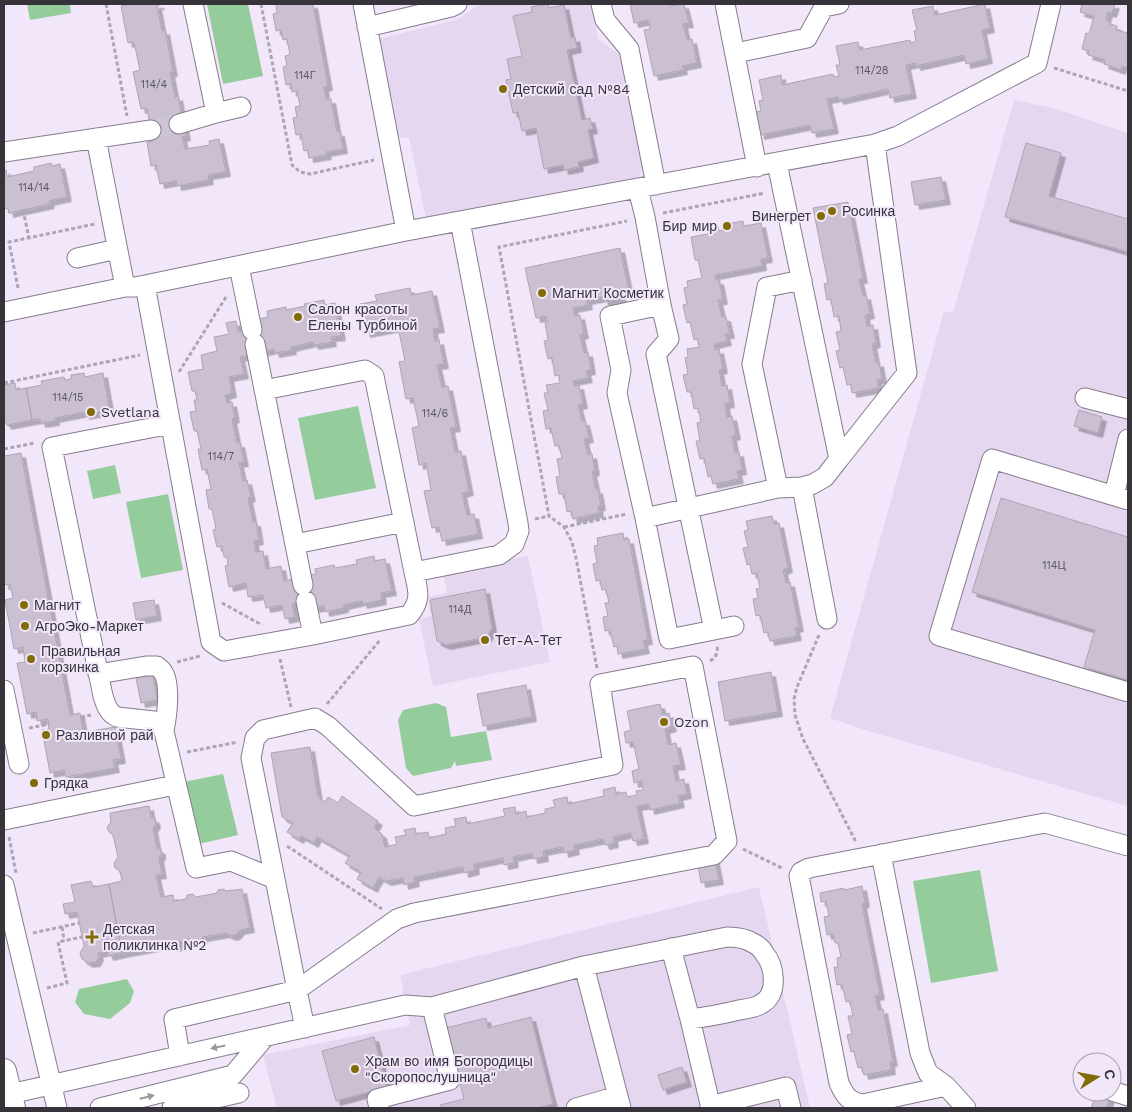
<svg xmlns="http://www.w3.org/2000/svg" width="1132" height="1112" font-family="'Work Sans',sans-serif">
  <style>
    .built { fill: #e5d7ef }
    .green { fill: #95cc9c }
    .building { fill: #cac0d2; stroke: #aea4b5; filter: url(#shadow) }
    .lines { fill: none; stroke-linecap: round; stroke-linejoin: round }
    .minor-tunnel { stroke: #cdc3d4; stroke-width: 19; stroke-dasharray: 19 9; stroke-linecap: butt }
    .minor-casing { stroke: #867c8d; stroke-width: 21 }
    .major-casing { stroke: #867c8d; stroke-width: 26 }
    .path { stroke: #ada5b3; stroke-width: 3; stroke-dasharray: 4 2.5; stroke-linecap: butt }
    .minor { stroke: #fff; stroke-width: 19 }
    .major { stroke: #fff; stroke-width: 24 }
    .oneway { fill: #9b999c }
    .poi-dot { fill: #816c07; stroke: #f2e7fa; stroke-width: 2 }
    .labels { text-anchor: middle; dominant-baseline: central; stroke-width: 4; stroke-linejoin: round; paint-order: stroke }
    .number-label { font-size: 11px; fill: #5c5660 }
    .poi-label { font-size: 14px; fill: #37333a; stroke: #f2e7fa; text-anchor: start }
  </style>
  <defs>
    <filter id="shadow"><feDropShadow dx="4.5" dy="4.5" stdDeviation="0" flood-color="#0004"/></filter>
  </defs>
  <rect width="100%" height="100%" fill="#f2e7fa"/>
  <!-- built -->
  <path class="built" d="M480,4H592L598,39L622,56L643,162L640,176L630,182L426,218L409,138L396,137L369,41L456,20Z
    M1014,100L1054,108L1128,133V806L865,730L830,718L944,311L953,313Z
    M528,556L550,662L433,686L419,619L431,616L427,597L447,593L443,573Z
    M759,887L810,1108H277L263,1055L410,1025L400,975Z"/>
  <!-- green -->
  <path class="green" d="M27,4H70L71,13L30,20Z
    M207,4H248L263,76L223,84Z
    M358,406L376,488L315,500L298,418Z
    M115,465L121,493L93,499L87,471Z
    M168,494L183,570L141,578L126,502Z
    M436,703L446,707L451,737L486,731L492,760L456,766L455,761L451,768L413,776L406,768L398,720L403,710Z
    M223,774L238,835L199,844L184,782Z
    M980,870L998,971L931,983L913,881Z
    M127,979L134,991L130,1003L110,1019L84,1014L75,1002L79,989Z"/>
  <!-- building -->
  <path class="building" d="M127,4H160V5H157L162,31L165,30L173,72H170L175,97L178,96L186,136L182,137L185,149L210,145L209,141L219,139L226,172L208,175L209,180L177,186L176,181L160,184L156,165L151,166L147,142L153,141L147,108L141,109L133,72L140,70L134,42L128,43L121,6L127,5Z
    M276,4H313L328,86L324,87L326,99H331L337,132H340L343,149L326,152L327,155L309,158L308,150L304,151L301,134L296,135L293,118L297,117L295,107L300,106L297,91L292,92L291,84L286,85L283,67L287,66L285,56L290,55L287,39L283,40L281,30L276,31L273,14L277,13Z
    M548,4L549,8L564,5L571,38L575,37L577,48L567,50L582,120L590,118L593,129L588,130L594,158L578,162L579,167L564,170L563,165L544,169L536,128L522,131L518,112L513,113L506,80L511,79L507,59L522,56L513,16L532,12L531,7Z
    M630,4H668L669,6L684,4L689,23L683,24L687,40L692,39L697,63L682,66L683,70L654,76L644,30L650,29L649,20L634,23Z
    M985,4L990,28L982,30L988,59L966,64L964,55L916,66V63L906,65L912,94L890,98L888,89L839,100L838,97L827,99L834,129L812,133L810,125L760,135L756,112L761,111L759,101L763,100L759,80L781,75L782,85L833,74L834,77L839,76L836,65H840L836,46L858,42L860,50L910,40L911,43L916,41L914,31L917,30L912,10L933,6L935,15Z
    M1082,4H1115L1112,13L1108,12L1106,20L1110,22V24L1117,26L1116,30L1128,33V68L1122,66L1121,70L1104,64L1105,60L1088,55L1089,51L1082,49L1086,33L1089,34L1094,16L1080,12Z
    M1026,143L1061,153L1049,196L1128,219V252L1005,217Z
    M51,163L52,166L60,164L67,197L49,201L50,204L9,213L8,208L4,209V170H6L7,177L34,171V167Z
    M941,177L946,200L915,205L911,182Z
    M848,202L863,279H859L863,296L866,295L870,314L865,315L867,326L873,325L876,343L872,344L876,363L879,362L882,379L877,380L879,388L852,393L851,384L847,385L843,367L840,368L836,351L840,350L836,332L841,331L839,316L834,317L831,299L827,300L824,284L828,283L813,208Z
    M743,221L744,226L761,223L768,258L761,259L762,266L715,275L716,280H719L723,300H718L722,317H726L730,334H725L727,341L714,344L715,350L719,349L723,369L719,370L722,386L727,385L730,403L725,404L727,417L732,416L736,435L732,436L735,453L739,452L742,470L737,471L739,479L713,484L711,476L708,477L704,458L700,459L696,441H700L697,423L701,422L698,408L694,409L691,392H687L683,375L688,374L685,358L688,357L687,349L699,347L698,339L694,340L690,322L687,323L683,305L687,304L684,288L688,287L687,281L702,278L698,260H695L691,237L708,234L707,228L718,226L719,231L733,228L732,223Z
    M620,248L629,292L621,293L622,298L604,301L603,297L587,300L588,305L573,308L575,316L580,315L584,334L580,335L584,353L588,352L591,370L586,371L588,378L573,381L574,386L579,385L583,404L578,405L582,421H585L589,438L584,439L588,455L592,454L595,471L592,472L596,490L598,489L601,506H598L599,513L573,519L571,511L567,512L564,494H559L556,477L560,476L557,459L562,458L559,445L555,446L551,428L546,429L543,411L548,410L544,393H548L546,385L560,383L559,375L555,376L552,358L548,359L544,341L548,340L545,323L548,322L546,316L536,318L525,268Z
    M410,288L411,295L432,291L440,328L433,329L435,341L439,340L444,364L437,365L442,387L448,386L456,427L450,428L455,452L461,451L469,491L462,493L467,515L474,514L478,534L442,541L439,527L432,528L424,491L431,490L426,463L419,465L412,428L419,426L413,398L406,399L399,362L405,361L398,327L366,333L360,304L377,301L375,295Z
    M324,300L325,305L335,303L341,336L331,337L332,342L314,345L313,342L291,347L292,350L275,353L274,349L240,357L244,374L229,377L232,393L225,395L227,403L232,402L235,418L232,419L237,443H240L244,462L239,463L243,481L247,480L251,497L248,498L253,522H256L259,540L254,541L256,552L263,551L266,569L281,566L284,581L316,574L315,569L334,565L335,568L357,564L356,560L374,556L375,561L385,559L392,591L381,593L382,600L363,604L362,601L344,605V608L325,612L324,606L314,608L312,600L292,604L295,617L285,619L282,605L266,608L263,595L248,597L246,583L229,587L225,566L228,565L227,557H224L222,546L217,547L213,530L216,529L212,509H209L206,490L211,489L207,469L202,470L198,449H201L197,431H194L190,412L196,411L194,400H197L195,391H192L188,372L203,369L201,355L217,351L214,337L229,334L226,323L236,321L238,332L259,328L258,319L268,317L267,311L286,307V310L305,306L304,304Z
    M84,373L85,377L103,373L109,406L101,408V412L85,415V412L55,418V421L41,423L40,419L32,420L26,388L42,385L41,381L64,377L65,380L71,379V375Z
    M15,383L16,390L26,388L32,420L7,425L6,422H4V385Z
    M1079,410L1102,417L1098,433L1074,426Z
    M21,453L70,715L80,713L84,736L91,735V731L115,727L121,759L113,760L115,768L66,777L64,770L50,773L42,730L49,729L48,719L37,721L36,712L27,714L17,663L25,662L23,647L14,649L5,600L13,598L10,584L4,585V456Z
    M1001,498L1128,537V680L1084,667L1095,630L972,592Z
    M772,516L774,524L779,523L788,568L783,570L786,583L790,582L799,627L795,628L797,636L770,641L768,632L764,633L760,615L756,616L753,599L758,598L756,589L760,588L757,573L752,574L750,564L747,565L743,548L748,547L744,531L748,530L746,521Z
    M623,533L624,540L629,539L648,640L643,641L645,649L618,654L617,646L614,647L610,630L605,631L603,617L608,616L605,603H609L606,589L602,590L600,580L596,581L593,564L597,563L594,546L598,545L597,538Z
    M485,589L492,628L487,637L446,645L437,641L430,600Z
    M154,600L157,616L136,620L133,603Z
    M152,670L157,700L141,703L135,673Z
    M771,672L778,712L725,721L718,682Z
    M526,685L532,717L483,726L477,694Z
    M660,704L663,715L669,713L672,727L665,729L668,745L676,743L681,765L673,766L676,781L684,779L687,794L678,796L680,803L650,810L649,804L637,806L644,839L633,841L631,833L613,837L614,843L605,845L603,839L574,845L575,850L564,853L563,847L543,851L544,857L533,859L532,853L513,857L514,863L504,865L503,858L474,864L475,870L464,873L463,867L414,877L415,882L404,885L403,878L387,881L379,877L373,888L357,879L361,872L345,863L350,856L317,837L314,843L301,836L299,839L287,832L293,823L282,817L271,753L310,747L318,797L325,802L328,797L338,803L342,796L378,821L374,828L382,834L385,847L397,844L395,837L406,835L404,830L415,828L416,834L428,832L429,838L446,834L445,828L456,826L454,819L466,817L467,824L505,816L503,809L515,807L516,814L526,811L527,817L545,813V809L555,807L553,800L567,797L568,804L604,796L603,790L615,787L616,794L626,792L627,797L637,795L636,791L643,790L642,781L634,783L632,771L639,769L633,742L626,743L624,732L631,730L627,711Z
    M149,806L151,817L155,819L156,824L153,828L157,848L161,850V855L159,858L162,874L156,875L161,897L173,895L174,901L186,899L187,895L193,894L196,897L217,893L218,890L224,889L226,891L242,889L250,928L240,930L236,935L231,936L226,933L203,937L201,942L196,943L190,939L182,941L179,942L178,946L174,947L170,944L122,953L109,884L122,881L120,871L115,868L114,863L118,857L113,835L109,832L107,827L111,822L110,813Z
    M714,855L719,880L701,883L697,859Z
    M91,881L93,887L109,884L122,953L109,956L107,951L98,953L99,956L96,962L89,963L82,959L80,953L84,946L77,912L65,914L63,904L75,902L71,885Z
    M862,886L865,903L862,904L880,995L875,996L878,1010L883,1009L893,1062H890L891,1070L864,1075L862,1067L858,1068L854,1051L851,1052L847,1035L852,1034L848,1016H853L850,1001L846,1002L842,984L837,985L834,967H838L837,958L841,957L838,943H835L833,934L827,935L824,917L829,916L826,901L821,902L820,893L844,888L845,890Z
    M531,1017L553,1104L536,1108H441L440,1105L464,1099L446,1028L486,1018L488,1028Z
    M374,1037L387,1087L336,1101L322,1051Z
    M682,1067L687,1082L663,1090L658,1075Z
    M1096,1094L1110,1098L1106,1108H1091Z"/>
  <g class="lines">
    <!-- minor-tunnel -->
    <path class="minor-tunnel" d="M151,130L179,124"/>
    <!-- minor casing -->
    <g class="minor-casing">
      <path id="minor" d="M363,4L406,231
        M601,4L605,20L629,49L656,185
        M725,4L757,167
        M367,27L451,7L457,4
        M736,53L807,38L824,7L839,4
        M216,113L241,107
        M179,124L216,113L193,4
        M96,138L125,287
        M4,152L151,130
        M638,189L645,217L661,305L610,316L621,370L617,393L645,518
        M77,258L117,249
        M239,266L252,330
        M145,285L211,642L224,651L313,635L306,601
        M661,305L669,339L656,354L714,630
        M4,312L125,287H135L145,285L406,231L875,144L898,136L1037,63L1051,4
        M255,344L303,585
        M264,390L365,370L374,376L414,572L499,555L514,544L519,531L518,523L460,221
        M1085,398L1128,409
        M171,424L52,447L103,696C106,705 108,713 117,717L154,721L163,727L196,868L231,861L275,879
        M839,459L907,373L875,144
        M802,487L827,619
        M778,488L752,364L767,287L802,280
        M1114,495L1128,439
        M1128,500L992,459L939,636L1128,692
        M295,544L404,522
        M734,626L669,639L645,518L778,488L802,487L813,484L825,477L839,459L777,163
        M313,635L409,615C422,600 418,590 414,572
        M98,674L146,666H157C159,668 162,670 163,672C171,684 167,717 164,730
        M4,690L19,764
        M4,820L175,785
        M881,854L920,1053L928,1073L946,1086L966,1108
        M4,885L57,1108
        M671,948L690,1019L711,1108
        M584,966L727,937C737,937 745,938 753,943C757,945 762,949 764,953C775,966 779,995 761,1004C755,1008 746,1009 739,1010C723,1014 706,1017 690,1019
        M180,1056L174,1019L297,990L397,919L414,913L714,855L727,841L693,666L600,684L613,765L414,806L328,726L315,718L263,730L255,738L251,758L297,990L305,1028
        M946,1086L863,1104C849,1102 845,1096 839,1083L799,876L801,872L809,868L1045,823L1128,846
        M1112,1091L1128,1096
        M10,1094L405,1005L432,1007L584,966L621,1108
        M710,1106L786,1087L791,1108
        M100,1108L233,1075L265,1037
        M172,1108L239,1093
        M379,1108L377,1099L450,1080L432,1007
        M576,1108L618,1096L604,1108"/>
    </g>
    <!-- major casing -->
    <g class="major-casing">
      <path id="major" d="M4,1071L13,1108"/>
    </g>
    <!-- path -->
    <path class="path" d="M106,4L127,116
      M261,4L292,165L300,172L310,174L374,160
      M1054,68L1128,91
      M23,210L29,238
      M663,213L765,193
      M18,288L9,242L95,224
      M179,372L226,297
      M4,383L140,355
      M4,449L35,443
      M535,519L549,516
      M564,527L627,514
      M222,603L262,625
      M819,635L797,687L794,699L795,715L803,739L856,842
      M280,659L291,707
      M710,661C716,658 718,652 717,646
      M177,662L200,656
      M597,668L576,558L572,542L564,527L549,516L499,247L627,221
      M327,704L380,640
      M81,717L91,715
      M29,728L49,724
      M187,752L238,742
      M9,837L16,873
      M287,846L382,909
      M743,849L784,869
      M62,927L64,941
      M33,933L79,923
      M47,988L67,983L58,942L82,937"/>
    <!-- minor -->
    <use href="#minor" class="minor"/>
    <!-- major -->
    <use href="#major" class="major"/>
  </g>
  <!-- one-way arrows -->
  <defs><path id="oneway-solid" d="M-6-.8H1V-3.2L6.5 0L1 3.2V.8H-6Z" transform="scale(1.25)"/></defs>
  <g class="oneway">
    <use href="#oneway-solid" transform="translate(218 1047) rotate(168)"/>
    <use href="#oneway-solid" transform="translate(147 1097) rotate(-14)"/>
  </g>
  <!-- markers -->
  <g class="poi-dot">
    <circle cx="503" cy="89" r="5"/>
    <circle cx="832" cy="211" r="5"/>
    <circle cx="821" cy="216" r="5"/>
    <circle cx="727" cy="226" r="5"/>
    <circle cx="542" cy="293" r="5"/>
    <circle cx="298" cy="317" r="5"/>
    <circle cx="91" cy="412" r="5"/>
    <circle cx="24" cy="605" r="5"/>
    <circle cx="25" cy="626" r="5"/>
    <circle cx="485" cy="640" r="5"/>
    <circle cx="31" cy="659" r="5"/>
    <circle cx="664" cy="722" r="5"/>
    <circle cx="46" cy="735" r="5"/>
    <circle cx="34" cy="783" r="5"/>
    <path d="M89.5 929.5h5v5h5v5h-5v5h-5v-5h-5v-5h5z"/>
    <circle cx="355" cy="1069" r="5"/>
  </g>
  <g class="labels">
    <!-- number labels -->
    <g class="number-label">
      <text x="872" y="70">114/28</text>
      <text x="305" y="75">114Г</text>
      <text x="154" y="84">114/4</text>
      <text x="34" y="187">114/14</text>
      <text x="68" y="397">114/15</text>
      <text x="435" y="413">114/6</text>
      <text x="221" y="456">114/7</text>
      <text x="1054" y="565">114Ц</text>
      <text x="460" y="609">114Д</text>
    </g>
    <!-- poi labels -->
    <g class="poi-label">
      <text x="513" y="89">Детский сад №84</text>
      <text x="842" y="211">Росинка</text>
      <text x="811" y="216" text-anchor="end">Винегрет</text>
      <text x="717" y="226" text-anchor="end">Бир мир</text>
      <text x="552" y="293">Магнит Косметик</text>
      <text x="308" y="309">Салон красоты<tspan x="308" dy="16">Елены Турбиной</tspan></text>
      <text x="101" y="412">Svetlana</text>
      <text x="34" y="605">Магнит</text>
      <text x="35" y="626">АгроЭко-Маркет</text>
      <text x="495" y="640">Тет-А-Тет</text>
      <text x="41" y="651">Правильная<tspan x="41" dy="16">корзинка</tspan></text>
      <text x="674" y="722">Ozon</text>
      <text x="56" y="735">Разливной рай</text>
      <text x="44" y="783">Грядка</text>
      <text x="103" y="929">Детская<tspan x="103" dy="16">поликлинка №2</tspan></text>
      <text x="365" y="1061">Храм во имя Богородицы<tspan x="365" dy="16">"Скоропослушница"</tspan></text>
    </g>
  </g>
  <!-- border -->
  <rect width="1132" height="1112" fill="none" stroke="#37333a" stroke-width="10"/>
  <!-- north arrow -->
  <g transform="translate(1097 1077) rotate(79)"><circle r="24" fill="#f2e7fa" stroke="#a79fad"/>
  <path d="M0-4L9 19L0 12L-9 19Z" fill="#816c07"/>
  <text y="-8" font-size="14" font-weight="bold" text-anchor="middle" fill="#37333a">С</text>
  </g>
</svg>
